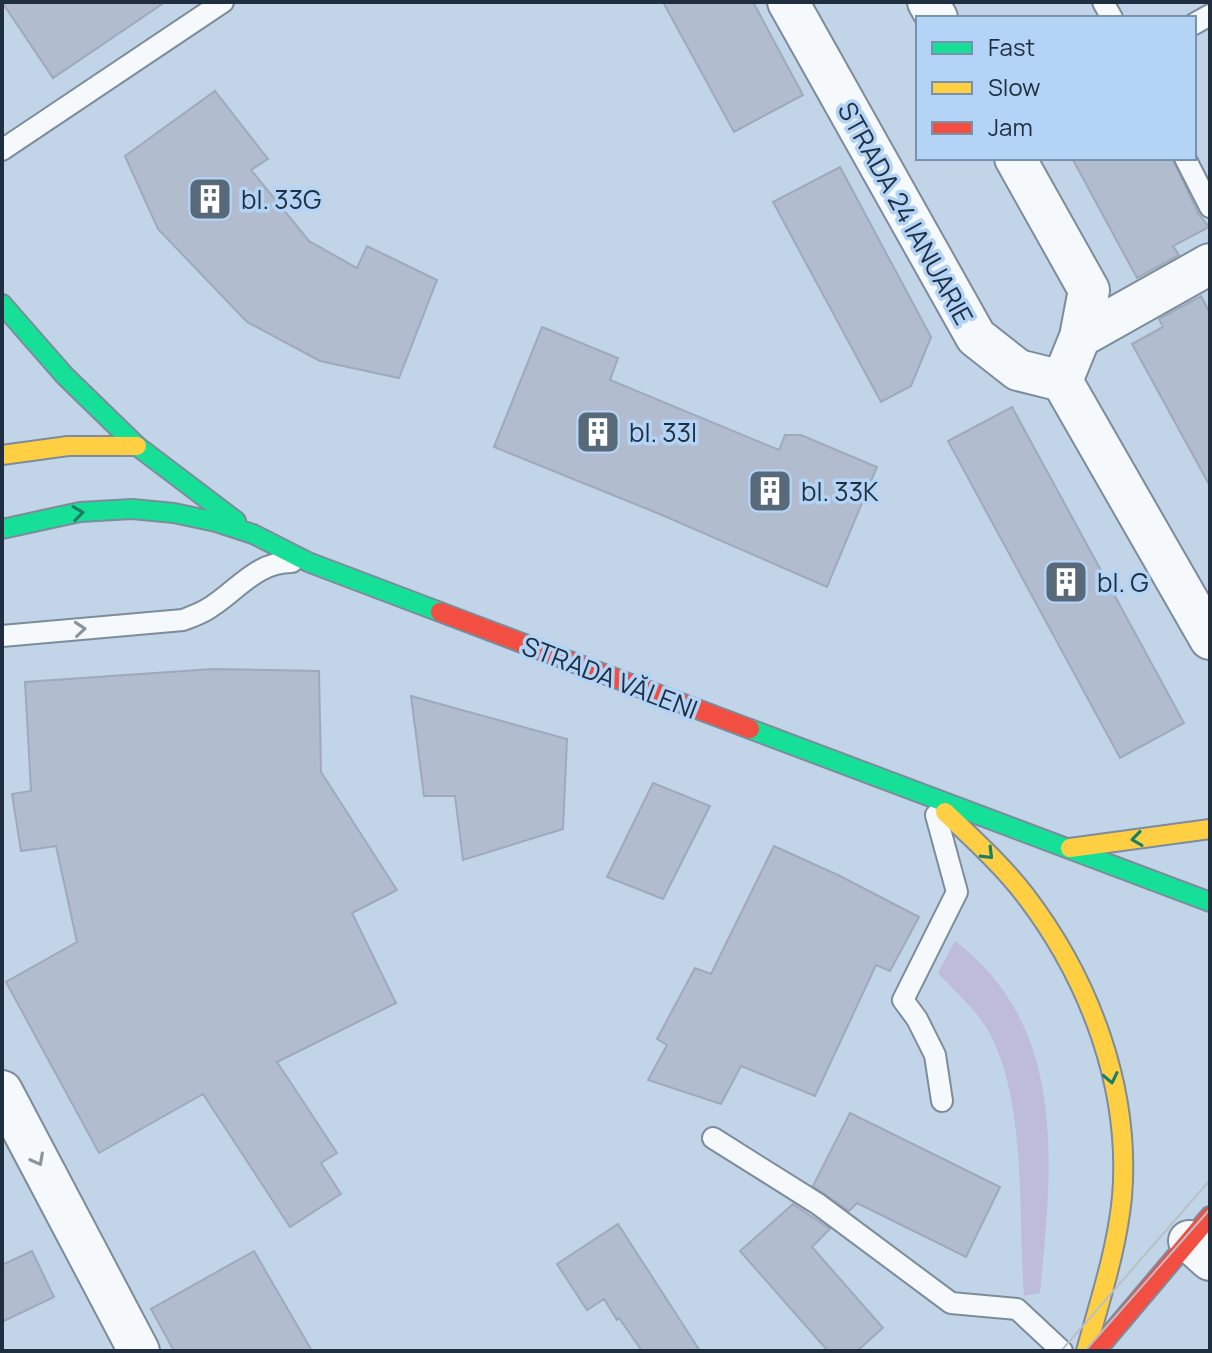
<svg xmlns="http://www.w3.org/2000/svg" width="1212" height="1353" font-family="Manrope,sans-serif">
  <style>
    .grass { fill: #bfbbda }
    .building { fill: #b1bdcf; stroke: #9eaabc; stroke-width: 2 }
    .lines { fill: none; stroke-linecap: round; stroke-linejoin: round }
    .lane-casing { stroke: #7d8c9c; stroke-width: 24 }
    .street-casing { stroke: #7d8c9c; stroke-width: 44 }
    .fast-casing { stroke: #7d8c9c; stroke-width: 22 }
    .slow-casing { stroke: #7d8c9c; stroke-width: 22 }
    .jam-casing { stroke: #7d8c9c; stroke-width: 22 }
    .lane { stroke: #f6f9fb; stroke-width: 20 }
    .street { stroke: #f6f9fb; stroke-width: 40 }
    .fast { stroke: #16e098; stroke-width: 18 }
    .slow { stroke: #ffcf43; stroke-width: 18 }
    .jam { stroke: #f24e42; stroke-width: 18 }
    .tram { stroke: #bbc0c6; stroke-width: 2 }
    .oneway { stroke: #1b7f67 }
    .oneway2 { stroke: #8a949d }
    .labels { text-anchor: middle; dominant-baseline: central; stroke-width: 7; stroke-linejoin: round; paint-order: stroke }
    .poi-label { font-size: 26px; fill: #1f2f3f; stroke: #b3d4f6; text-anchor: start }
    .street-label { font-size: 26px; fill: #1f2f3f; stroke: #b3d4f6 }
  </style>
  <rect width="100%" height="100%" fill="#c2d4e7"/>
  <!-- grass -->
  <path class="grass" d="M955,941C1069,1028 1052,1166 1040,1293L1024,1296C1018,1217 1027,1104 990,1034C978,1011 955,992 938,973Z"/>
  <!-- building -->
  <path class="building" d="M2,2H165L53,78Z
    M663,2H753L803,95L734,132Z
    M215,91L268,159L251,170L309,241L357,268L367,246L437,280L399,378L320,361L247,322L158,229L125,156Z
    M1072,158H1172L1198,213L1209,227L1173,246L1179,255L1137,278Z
    M840,167L931,337L911,386L881,402L773,202Z
    M1201,296L1210,313V486L1132,344L1163,327L1159,319Z
    M542,327L618,358L610,380L779,450L785,435H801L877,467L827,587L662,515L494,447Z
    M1012,407L1184,723L1120,758L948,441Z
    M213,669L319,671L321,772L397,890L352,913L396,1003L277,1062L337,1153L321,1163L341,1194L290,1227L203,1094L99,1153L6,982L77,942L56,846L21,851L12,794L31,791L25,682Z
    M411,696L567,739L563,829L463,860L455,796H424Z
    M653,783L710,806L663,899L607,877Z
    M774,846L840,876L919,917L890,971L876,965L815,1096L741,1066L721,1104L648,1080L667,1045L657,1039L695,968L711,974Z
    M850,1113L1000,1187L966,1257L857,1203L849,1211L813,1186Z
    M793,1204L830,1229L812,1247L883,1328L857,1351H828L740,1251Z
    M618,1224L700,1351H642L619,1318L617,1320L604,1299L587,1310L557,1264Z
    M32,1251L54,1297L2,1322V1265Z
    M254,1251L312,1351H174L151,1309Z"/>
  <g class="lines">
    <!-- lane casing -->
    <g class="lane-casing">
      <path id="lane" d="M1103,2L1112,18
        M1194,24L1210,15
        M2,150L223,2
        M1185,158L1210,207
        M2,636L183,620C191,617 199,614 206,610C236,593 254,562 292,562
        M936,815L957,892L903,1000L917,1019L935,1055L942,1101
        M713,1138L818,1204L951,1303L1017,1309L1062,1351"/>
    </g>
    <!-- street casing -->
    <g class="street-casing">
      <path id="street" d="M788,2L976,337L1018,370L1062,381L1210,639
        M928,2L937,18
        M1015,158L1089,290L1080,337L1062,381
        M1080,337L1210,264
        M2,1091L139,1351
        M1189,1241L1210,1260"/>
    </g>
    <!-- fast casing -->
    <g class="fast-casing">
      <path id="fast" d="M2,304L65,376L137,446L236,521
        M2,529L80,512L132,509L174,513L216,522L253,534L308,562L440,612
        M750,729L1210,902"/>
    </g>
    <!-- slow casing -->
    <g class="slow-casing">
      <path id="slow" d="M2,455L68,446H137
        M945,812C973,839 1002,865 1025,895C1090,980 1131,1089 1122,1197C1117,1249 1100,1300 1086,1351
        M1070,848L1210,829"/>
    </g>
    <!-- jam casing -->
    <g class="jam-casing">
      <path id="jam" d="M440,612L750,729
        M1096,1351L1210,1216"/>
    </g>
    <!-- lane -->
    <use href="#lane" class="lane"/>
    <!-- street -->
    <use href="#street" class="street"/>
    <!-- fast -->
    <use href="#fast" class="fast"/>
    <!-- slow -->
    <use href="#slow" class="slow"/>
    <!-- jam -->
    <use href="#jam" class="jam"/>
    <!-- tram -->
    <path class="tram" d="M1061,1351L1210,1180
      M1085,1351L1210,1209"/>
  </g>
  <!-- one-way arrows -->
  <defs><path id="oneway-chevron" d="M-2-3.5L2.5 0L-2 3.5" fill="none" stroke-width="1.6" stroke-linecap="round" stroke-linejoin="round" transform="scale(2)"/></defs>
  <g class="oneway">
    <use href="#oneway-chevron" transform="translate(78 513) rotate(-8)"/>
    <use href="#oneway-chevron" transform="translate(1137 839) rotate(172)"/>
    <use href="#oneway-chevron" transform="translate(988 854) rotate(45)"/>
    <use href="#oneway-chevron" transform="translate(1111 1078) rotate(78)"/>
  </g>
  <g class="oneway2">
    <use href="#oneway-chevron" transform="translate(80 629) rotate(-5)"/>
    <use href="#oneway-chevron" transform="translate(38 1160) rotate(62)"/>
  </g>
  <!-- icons -->
  <defs>
    <g id="building-square" transform="scale(2.3)"><rect x="-9" y="-9" width="18" height="18" rx="4" fill="#58697a" stroke="#b3d4f6"/><path d="M-4-6H4V6H1V3H-1V6H-4ZM-2.5-4.3h1.7v1.8h-1.7ZM.8-4.3h1.7v1.8H.8ZM-2.5-1h1.7V.8h-1.7ZM.8-1h1.7V.8H.8Z" fill="#fff"/></g>
  </defs>
  <g fill-rule="evenodd">
    <use href="#building-square" x="210" y="199"/>
    <use href="#building-square" x="598" y="432"/>
    <use href="#building-square" x="770" y="491"/>
    <use href="#building-square" x="1066" y="582"/>
  </g>
  <g class="labels">
    <!-- poi labels -->
    <g class="poi-label">
      <text x="241" y="199">bl. 33G</text>
      <text x="629" y="432">bl. 33I</text>
      <text x="801" y="491">bl. 33K</text>
      <text x="1097" y="582">bl. G</text>
    </g>
    <!-- street labels -->
    <g class="street-label">
      <text transform="translate(906 213) rotate(61)">STRADA 24 IANUARIE</text>
      <text transform="translate(610 677) rotate(21)">STRADA VĂLENI</text>
    </g>
  </g>
  <!-- border -->
  <rect width="1212" height="1353" fill="none" stroke="#1f2f3f" stroke-width="8"/>
  <!-- legend -->
  <rect x="916" y="16" width="280" height="144" fill="#b3d4f6" stroke="#7892ad" stroke-width="2"/>
  <rect x="932" y="42" width="40" height="12" fill="#16e098" stroke="#7892ad" stroke-width="2"/>
  <text x="988" y="56" font-size="24" fill="#1f2f3f">Fast</text>
  <rect x="932" y="82" width="40" height="12" fill="#ffcf43" stroke="#7892ad" stroke-width="2"/>
  <text x="988" y="96" font-size="24" fill="#1f2f3f">Slow</text>
  <rect x="932" y="122" width="40" height="12" fill="#f24e42" stroke="#7892ad" stroke-width="2"/>
  <text x="988" y="136" font-size="24" fill="#1f2f3f">Jam</text>
</svg>
